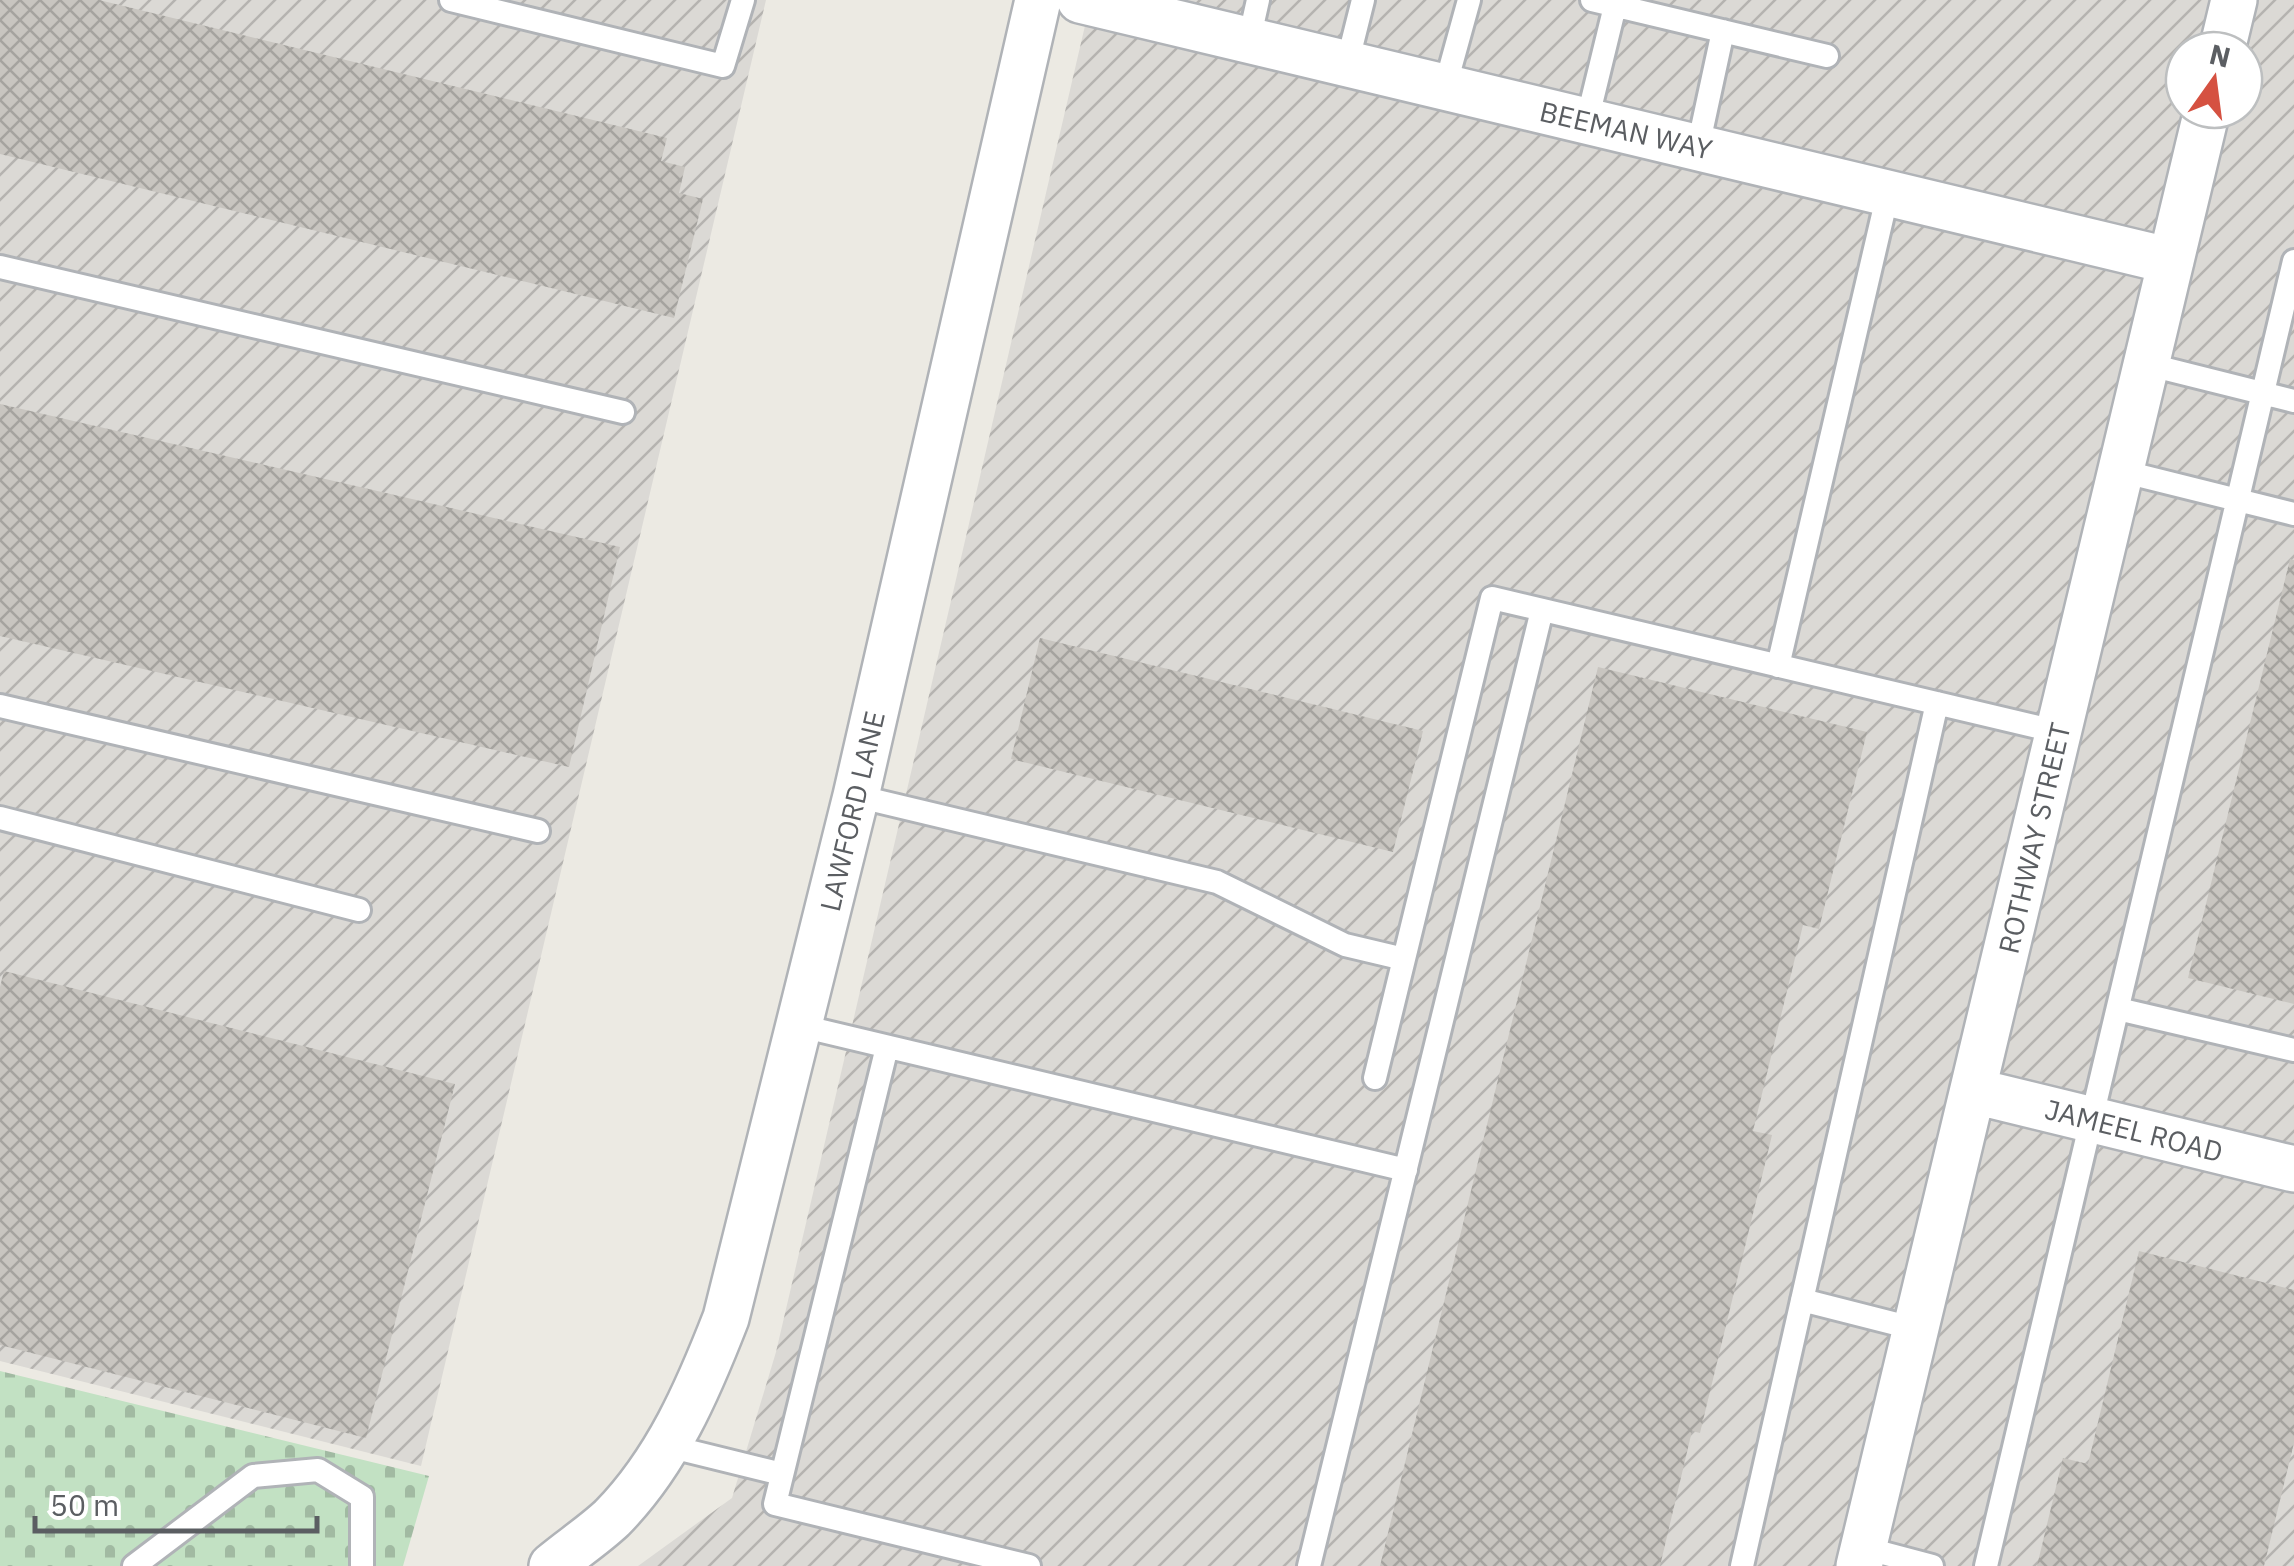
<svg xmlns="http://www.w3.org/2000/svg" width="2294" height="1566" font-family="'IBM Plex Sans',sans-serif">
  <style>
    .industrial { fill: url(#industrial-furrows); fill-rule: evenodd }
    .cemetery { fill: url(#cemetery-stones) }
    .building { fill: url(#building-cross-hatch) }
    .lines { fill: none; stroke-linecap: round; stroke-linejoin: round }
    .service-casing { stroke: #b0b3b7; stroke-width: 28 }
    .minor-casing { stroke: #b0b3b7; stroke-width: 50 }
    .service { stroke: #fff; stroke-width: 22 }
    .minor { stroke: #fff; stroke-width: 45 }
    .labels { text-anchor: middle; dominant-baseline: central; stroke-width: 8; stroke-linejoin: round; paint-order: stroke }
    .street-label { font-size: 28px; fill: #5b5e62; stroke: #fff }
  </style>
  <defs>
    <pattern id="industrial-furrows" width="10" height="10" patternUnits="userSpaceOnUse" patternTransform="scale(2.5)"><rect width="10" height="10" fill="#dbd9d5"/><path d="M-1 1l2-2M0 10L10 0M9 11l2-2" fill="none" stroke="#b5b3b0"/></pattern>
    <pattern id="cemetery-stones" width="16" height="16" patternUnits="userSpaceOnUse" patternTransform="scale(2.5)"><rect width="16" height="16" fill="#c2e1c3"/><path d="M2 7V4a2 2 0 0 1 4 0v3zM10 15v-3a2 2 0 0 1 4 0v3z" fill="#a1baa2"/></pattern>
    <pattern id="building-cross-hatch" width="8" height="8" patternUnits="userSpaceOnUse" patternTransform="scale(2.5)"><rect width="8" height="8" fill="#c8c5c0"/><path d="M0 0l8 8M0 8l8-8" fill="none" stroke="#a5a39f"/></pattern>
  </defs>
  <rect width="100%" height="100%" fill="#eceae3"/>
  <!-- industrial -->
  <path class="industrial" d="M0,0H766L421,1466L0,1361Z
    M1091,0H2294V1566H638L732,1498L776,1352ZM2184,50H2244V110H2184Z"/>
  <!-- cemetery -->
  <path class="cemetery" d="M0,1371L429,1476L403,1566H0Z"/>
  <!-- building -->
  <path class="building" d="M0,0H99L667,138L661,161L685,167L679,193L703,199L674,318L0,154Z
    M0,404L620,547L569,767L0,636Z
    M2290,559L2294,560V1004L2188,978Z
    M1040,638L1423,731L1393,852L1011,759Z
    M1598,667L1867,732L1819,929L1803,925L1753,1131L1772,1135L1700,1433L1692,1431L1660,1566H1380Z
    M4,971L455,1084L366,1438L0,1345V987Z
    M2139,1251L2294,1290V1443L2264,1566H2037L2063,1458L2088,1464Z"/>
  <g class="lines">
    <!-- service casing -->
    <g class="service-casing">
      <path id="service" d="M451,0L723,66L743,0
        M1592,0L1827,56
        M1249,40L1258,0
        M1347,64L1363,0
        M1445,87L1469,0
        M1587,121L1615,6
        M1698,147L1723,31
        M0,267L623,412
        M2146,364L2294,401
        M2121,471L2294,514
        M1778,666L1888,193
        M0,706L538,831
        M856,796L1217,882L1345,945L1404,959
        M0,818L359,910
        M2118,1009L2294,1050
        M801,1026L1406,1170
        M887,1047L775,1504L1029,1566
        M1375,1078L1492,598L2059,732
        M1802,1300L1916,1329
        M668,1446L782,1474
        M1864,1548L1932,1566
        M134,1566L253,1476L318,1470L362,1497V1566
        M1309,1566L1542,610
        M1742,1566L1937,703
        M1986,1566L2294,261"/>
    </g>
    <!-- minor casing -->
    <g class="minor-casing">
      <path id="minor" d="M1080,0L2171,261
        M2222,50L2234,0
        M1974,1091L2294,1169
        M552,1566C571,1550 594,1535 612,1518C667,1462 698,1390 726,1318L856,796L1038,0
        M1859,1566L2207,110"/>
    </g>
    <!-- service -->
    <use href="#service" class="service"/>
    <!-- minor -->
    <use href="#minor" class="minor"/>
  </g>
  <g class="labels">
    <!-- street labels -->
    <g class="street-label">
      <text transform="translate(1626 130) rotate(13)">BEEMAN WAY</text>
      <text transform="translate(852 811) rotate(-77)">LAWFORD LANE</text>
      <text transform="translate(2034 838) rotate(-77)">ROTHWAY STREET</text>
      <text transform="translate(2134 1130) rotate(14)">JAMEEL ROAD</text>
    </g>
  </g>
  <!-- north arrow -->
  <g transform="translate(2214 80) rotate(14)"><circle r="48" fill="#ffffff" stroke="#bdbfc0" stroke-width="2.5"/>
  <path d="M0-8L18 38L0 25L-18 38Z" fill="#d55141"/>
  <text y="-15" font-size="28" font-weight="bold" text-anchor="middle" fill="#5b5e62">N</text>
  </g>
  <!-- scale -->
  <path d="M35 1516v15h282v-15" fill="none" stroke="#5b5e62" stroke-width="5"/>
  <text x="50" y="1516" font-size="30" fill="#5b5e62" stroke="#ffffff" stroke-width="8" paint-order="stroke">50 m</text>
</svg>
